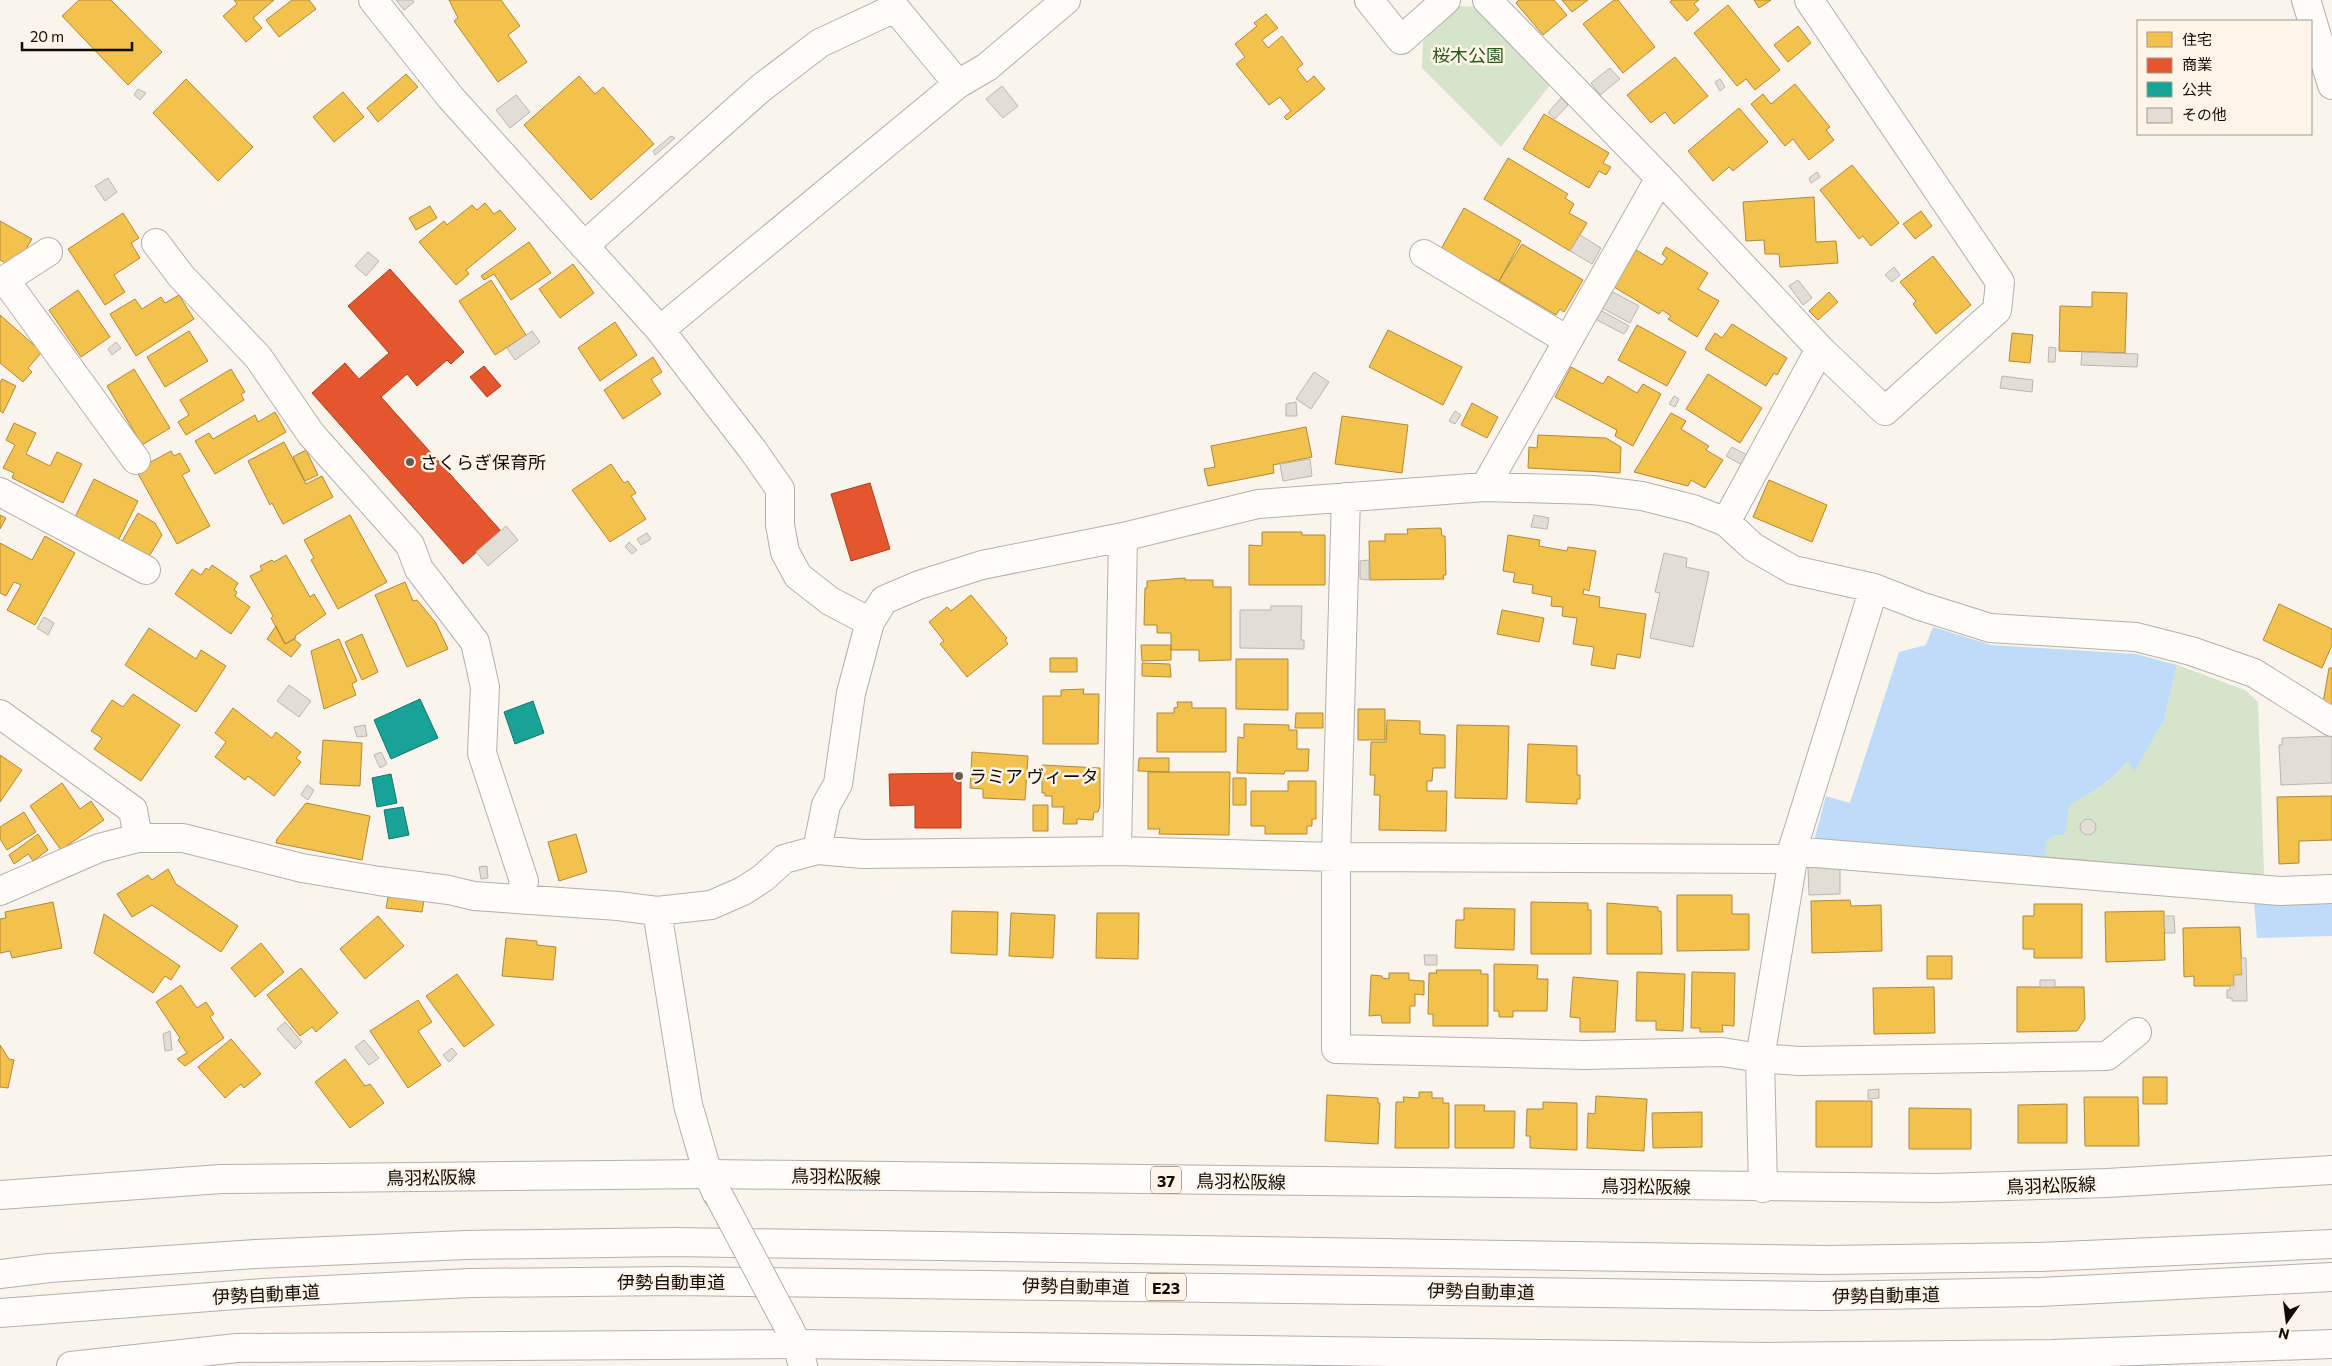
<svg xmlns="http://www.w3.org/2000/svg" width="2332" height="1366" font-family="Commissioner,'Noto Sans JP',sans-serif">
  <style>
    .green { fill: #d5e4ca }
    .water { fill: #bedbf8 }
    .homes { fill: #f2c14e; stroke: #ae8a38 }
    .shops { fill: #e4572e; stroke: #a54022 }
    .public { fill: #17a398; stroke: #15756c }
    .building { fill: #e3ddd6; stroke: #bbb5ae }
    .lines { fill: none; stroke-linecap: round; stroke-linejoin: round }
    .street-casing { stroke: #b4afa8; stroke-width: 30 }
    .primary-casing { stroke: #b4afa8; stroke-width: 30 }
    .highway-casing { stroke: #b4afa8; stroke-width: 30 }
    .street { stroke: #fefdfc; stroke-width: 28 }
    .primary { stroke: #fefdfc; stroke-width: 28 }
    .highway { stroke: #fefdfc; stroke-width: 28 }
    .street-bridge-casing { stroke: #b4afa8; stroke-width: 30; stroke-linecap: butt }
    .street-bridge { stroke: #fefdfc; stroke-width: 28 }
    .poi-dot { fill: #635d56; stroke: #fff4e8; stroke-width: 2 }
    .labels { text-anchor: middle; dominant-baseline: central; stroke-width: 5; stroke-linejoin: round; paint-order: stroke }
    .shield { fill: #fff4e8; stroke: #585149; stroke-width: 1 }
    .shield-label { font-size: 16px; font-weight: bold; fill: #110b05 }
    .park-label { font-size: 18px; fill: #2a5a1a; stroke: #fff4e8 }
    .poi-label { font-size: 18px; fill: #110b05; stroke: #fff4e8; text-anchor: start }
    .street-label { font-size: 18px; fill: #110b05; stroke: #fff4e8 }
  </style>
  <rect width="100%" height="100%" fill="#faf4ed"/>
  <!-- green -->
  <path class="green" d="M1457,6L1479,7L1551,84L1501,147L1422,68L1423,42Z
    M2177,665L2245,690L2258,702L2264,873L2259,881L2044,864L2045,844L2055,835H2065L2068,805C2093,792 2111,783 2128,761L2134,771L2164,720Z"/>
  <!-- water -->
  <path class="water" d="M1933,627L1991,645L2136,654L2177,665L2164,720L2134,772L2128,761C2110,783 2093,792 2069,805L2065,835H2055L2046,843L2044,864L1814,841L1826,796L1850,803L1899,652L1926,645Z
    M2332,898V936L2257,938L2254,902Z"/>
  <!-- homes -->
  <path class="homes" d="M79,0H111L162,52L128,85L62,16Z
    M234,0H274L253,18L262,28L246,42L223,16L237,4Z
    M292,0H309L316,9L279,37L266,20Z
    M449,0H501L520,26L508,35L527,62L498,82L454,21L458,18Z
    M1519,0H1554L1567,15L1543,35L1516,3Z
    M1562,0H1588L1572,12Z
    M1614,0H1618L1655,47L1623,73L1583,24Z
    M1672,0H1699L1694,4L1699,10L1687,21L1670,2Z
    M1754,0H1771L1759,8Z
    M1728,5L1780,70L1755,90L1746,79L1737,86L1694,33Z
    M1266,14L1278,28L1262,40L1268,48L1282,36L1303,64L1297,69L1307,82L1314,76L1325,89L1287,120L1284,117L1291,111L1280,97L1269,105L1236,64L1245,57L1235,44L1257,26L1254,23Z
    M1798,26L1811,43L1788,62L1774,45Z
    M1675,57L1708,96L1674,124L1665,112L1651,123L1627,95Z
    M406,74L418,87L378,122L367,108Z
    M579,76L595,94L603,87L654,144L591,200L524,125Z
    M186,79L253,147L218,181L153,113Z
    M1795,84L1830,127L1826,130L1834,140L1809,160L1793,139L1785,146L1751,104L1763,94L1771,104Z
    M343,92L364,117L334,142L313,117Z
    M1739,108L1768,142L1733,171L1729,167L1713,181L1688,151Z
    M1544,114L1609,153L1603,163L1611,167L1606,175L1599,171L1589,188L1523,149Z
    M1508,158L1568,194L1565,198L1574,204L1569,213L1587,223L1570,251L1484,199Z
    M1852,165L1899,223L1871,246L1863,236L1859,239L1820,190Z
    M1814,197L1816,242L1836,241L1838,263L1780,267L1779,254H1765L1764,240L1746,241L1743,202Z
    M485,203L494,214L500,210L516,229L466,270L469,274L456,285L419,242L444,221L447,225L472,205L477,210Z
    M430,206L437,218L416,230L409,218Z
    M1464,208L1521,241L1499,281L1441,249Z
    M1921,211L1932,226L1915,239L1903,224Z
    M123,213L139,238L131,243L140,258L114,275L125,292L105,305L68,249Z
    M0,221L32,239L20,259L15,256L10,265L0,260Z
    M529,242L551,273L511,300L494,274L484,280L481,276Z
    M1522,244L1583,280L1564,312L1560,309L1556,315L1499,281Z
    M1666,247L1708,273L1698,289L1719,301L1697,337L1668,319L1671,316L1662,310L1659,314L1614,287L1636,250L1662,265L1667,258L1662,254Z
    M1933,256L1971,305L1936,334L1913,304L1916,301L1900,282Z
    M573,264L594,293L560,318L539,289Z
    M491,280L526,335L495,355L459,301Z
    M78,290L110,337L81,357L49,310Z
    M1829,292L1838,302L1818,320L1809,311Z
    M2092,292L2127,293L2125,353L2059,351L2060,306L2092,307Z
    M179,295L194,319L136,356L110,314L135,299L142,309L161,297L165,303Z
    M0,315L42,352L28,368L32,372L23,382L0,363Z
    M615,322L637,355L600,381L578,348Z
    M1732,324L1787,358L1777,375L1774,373L1766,386L1705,349L1715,333L1722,338Z
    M1637,325L1686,352L1667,386L1618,360Z
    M1388,330L1462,367L1443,405L1369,367Z
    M189,331L208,361L165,387L147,357Z
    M2012,333L2033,335L2030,363L2009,361Z
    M653,357L662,372L651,379L661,394L623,419L604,390Z
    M1571,367L1603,384L1608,376L1637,393L1643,384L1661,394L1633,446L1615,436L1617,430L1555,397Z
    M134,369L170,428L142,445L107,386Z
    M231,369L245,392L241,394L244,400L186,435L178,422L189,415L180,400Z
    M1708,374L1762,408L1740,443L1686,409Z
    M2,379L16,386L3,413L0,411V383Z
    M1472,403L1498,417L1487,438L1461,425Z
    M275,412L286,432L215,474L195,441L209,433L213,439L255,415L258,422Z
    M1671,413L1686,421L1681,429L1709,446L1706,450L1723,460L1705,488L1691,480L1688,486L1634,472Z
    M1342,416L1408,425L1402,473L1335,464Z
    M14,423L36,433L26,454L50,466L57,452L82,464L63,503L12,478L14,473L3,468L15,445L6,440Z
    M1306,427L1312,457L1273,465L1274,473L1208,486L1204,469L1215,467L1211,446Z
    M1538,435L1606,438L1621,447L1620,473L1528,468L1529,447L1537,448Z
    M284,442L306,484L322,476L333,497L283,524L272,503L270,505L248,461Z
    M306,450L318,475L305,481L293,457Z
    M171,451L174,456L180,453L190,471L182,475L210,526L177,544L136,470Z
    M611,464L624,483L628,481L636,493L631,496L646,519L610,542L572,490Z
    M94,479L138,501L119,539L75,517Z
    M1769,480L1827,505L1812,542L1753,517Z
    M138,513L155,523L162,535L148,558L121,543Z
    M0,515L6,518L0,529Z
    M350,515L387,582L338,609L311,560L314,558L304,540Z
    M1441,528L1442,536H1445L1446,575H1443L1444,579L1370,580L1369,541H1385V534H1408L1407,529Z
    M1262,532H1302V535H1325V585H1249V545L1262,546Z
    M1508,535L1540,540L1539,546L1567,551L1568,547L1596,551L1589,591L1584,589L1583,594L1600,597L1599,607L1646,614L1640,658L1617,654L1615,669L1591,665L1594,647L1573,644L1577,618L1562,616L1563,607L1551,606L1552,597L1532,593L1533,585L1513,582L1515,573L1503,571Z
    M45,536L75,553L35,625L7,610L21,585L14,582L6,596L0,593V543L32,560Z
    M286,555L310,597L314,594L326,614L295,636L296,638L285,644L271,618L273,616L250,576L262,570L260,566L272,560L274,562Z
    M212,565L238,583L234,590L237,592L235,596L250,607L231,634L175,594L192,569L201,575L206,568L209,570Z
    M1185,578V580H1213V587H1231V660L1199,661V650H1171V633H1157V625H1144L1145,588H1147V581Z
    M405,582L413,601L417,600L436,623L448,649L407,667L375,595Z
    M971,595L1007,638L1005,640L1008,644L967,677L940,644L944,641L929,622L947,607L951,611Z
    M2279,604L2332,629V645L2322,668L2263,640Z
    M1502,610L1544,618L1539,642L1497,634Z
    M276,626L285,644L294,639L301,645L291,657L267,639Z
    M149,628L196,659L201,650L226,666L196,712L125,665Z
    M362,634L378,672L362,680L345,642Z
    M339,639L357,681L352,684L356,695L324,709L311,651Z
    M1141,645H1171V660L1142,661Z
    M1050,658H1077V672H1050Z
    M1236,659H1288V710L1236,709Z
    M1142,663L1170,664L1171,677L1142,676Z
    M2329,668H2332V708L2323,703Z
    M1084,689L1083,694H1099L1098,744H1043V696H1061V690Z
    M133,694L180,725L141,781L94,749L102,738L91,731L112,700L123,707Z
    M1177,702H1192V708H1226V752H1157V713H1174V708L1178,707Z
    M233,708L272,738L276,732L301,752L296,758L301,762L274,796L248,776L245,780L215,757L226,742L215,733Z
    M1358,709H1385V740H1358Z
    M1296,713H1323V728H1295Z
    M1387,720L1420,721V734L1445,735V768H1433L1432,781H1427V791H1447L1446,831L1379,830L1380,795H1374L1375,775H1370L1371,742H1386Z
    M1244,724L1289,725V730H1297V749H1309L1308,771H1285L1284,774L1237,773L1238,737L1244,738Z
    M1457,725L1509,726L1507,799L1455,798Z
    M323,740L362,743L360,786L320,784Z
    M1528,744L1577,746V775H1580V799H1577V804L1526,802Z
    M972,752L1028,756L1025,800L983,798V789L970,788Z
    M0,755L22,770L0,802Z
    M1139,758H1169V772L1138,771Z
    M1042,765L1100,768V806L1098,812H1094L1093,820L1077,819V824H1063L1064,807H1052V796H1045V793H1042Z
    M1148,772H1230L1229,835L1159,834L1160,829H1148Z
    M1233,778H1246V805H1233Z
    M1288,781H1316V819H1312V826H1307V834H1265V826H1251V791H1288Z
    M62,783L80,809L91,801L104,820L61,850L30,806Z
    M2332,796V840L2299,841V863L2279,864L2277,797Z
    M306,803L370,816L362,860L276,843L277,839Z
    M1033,805H1048V831H1033Z
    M24,812L36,832L7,850L0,839V827Z
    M38,834L48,850L33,861L28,854L14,864L9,855Z
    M576,834L587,872L559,881L548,842Z
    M168,869L176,884L238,926L221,952L152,905L132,917L117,894L148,875L152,880Z
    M1677,895H1732V914H1749V950L1677,951Z
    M388,897L424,900L422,912L386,908Z
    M1850,900L1851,906L1881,905L1882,951L1812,953L1811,901Z
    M53,902L62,948L12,958L10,951L0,953V919L6,918L5,912Z
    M1531,902L1588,903V910H1591V954H1531Z
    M1607,903L1658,907V911H1661L1662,954H1607Z
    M2034,904H2082V958H2034V949H2023V916H2034Z
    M1464,908L1515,909L1514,950L1455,948L1456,920H1464Z
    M952,911L998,912L997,955L951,953Z
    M2164,911L2165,960L2106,962L2105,912Z
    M1011,913L1055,915L1053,958L1009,956Z
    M1097,913H1139L1138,959L1096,958Z
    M104,914L180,966L171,980L165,976L153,993L94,953Z
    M378,916L404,946L365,979L340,949Z
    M2240,927L2242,975H2234V986H2194V976L2184,977L2183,928Z
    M506,938L537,941V945L556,947L553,980L502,976Z
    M261,943L284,972L255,997L231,968Z
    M1927,956H1952V979H1927Z
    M1494,964L1538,965L1537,979H1548L1547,1011H1513V1017H1499V1011H1494Z
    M301,968L338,1013L316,1032L312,1027L300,1036L267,995Z
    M1436,970H1481V974H1488V1026H1433V1014H1428L1429,973H1437Z
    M1637,972L1685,974L1683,1031L1656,1030V1021H1636Z
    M1692,972L1735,973L1734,1026L1722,1025L1723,1032H1700V1028H1691Z
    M1389,973H1409V980L1424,981V995L1415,994V1006H1410V1023H1382L1381,1015L1369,1016L1371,975L1382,976V978L1389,979Z
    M457,974L494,1025L464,1047L426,996Z
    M1573,977L1618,981L1615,1032H1580V1018L1570,1017Z
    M181,985L197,1008L206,1002L214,1014L210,1017L224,1038L185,1066L177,1059L187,1053L178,1040L180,1038L156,1002Z
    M1934,987L1935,1033L1874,1034L1873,988Z
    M2017,987H2084L2085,1019L2077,1031L2017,1032Z
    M418,1000L432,1022L418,1031L441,1065L408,1088L370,1031Z
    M231,1039L261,1074L244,1088L241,1084L225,1098L198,1067Z
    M0,1045L9,1059L14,1060L8,1088L0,1087Z
    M345,1059L365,1086L370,1084L384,1103L350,1128L315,1082Z
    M2143,1077H2167V1104H2143Z
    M1419,1092H1432V1098H1443V1103H1449V1148H1395L1396,1102H1404L1403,1097L1419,1098Z
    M1327,1095L1378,1098V1103H1380L1378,1144L1325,1141Z
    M1596,1096L1647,1099L1644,1151L1587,1148L1588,1113L1595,1114Z
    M2084,1097H2138L2139,1146H2085Z
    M1816,1101H1872V1147H1816Z
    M1543,1102L1577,1103V1150L1530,1148V1136H1526L1527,1109H1543Z
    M2067,1104V1143H2018V1105Z
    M1455,1105H1485L1484,1111H1515L1514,1148H1455Z
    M1909,1108L1971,1109V1149H1909Z
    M1702,1112V1147L1653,1148L1652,1113Z"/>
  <!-- shops -->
  <path class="shops" d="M390,269L464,352L451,364L447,360L417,386L407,374L381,397L501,531L463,564L312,393L345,363L359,379L389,353L348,306Z
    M484,366L501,386L487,397L470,377Z
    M870,483L890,549L851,561L831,494Z
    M961,773V828H915V805L890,806L889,774Z"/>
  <!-- public -->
  <path class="public" d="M420,699L438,738L391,759L374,720Z
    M533,701L544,733L515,744L504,712Z
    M391,774L397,803L377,807L372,778Z
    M403,807L409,835L389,839L384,810Z"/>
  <!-- building -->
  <path class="building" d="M396,0H413L414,2L404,10Z
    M1610,68L1620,79L1600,95L1591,83Z
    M1720,79L1725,87L1720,91L1715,82Z
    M1002,86L1018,106L1003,118L986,99Z
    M138,89L146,93L140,100L134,95Z
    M516,95L530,112L510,128L496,110Z
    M1561,98L1568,105L1555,119L1548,113Z
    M671,136L675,138L655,155L653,151Z
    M1817,172L1820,177L1811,183L1809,178Z
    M108,178L117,192L105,201L95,186Z
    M1580,235L1601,248L1592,264L1570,251Z
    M368,252L379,261L366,276L355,266Z
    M1894,267L1900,275L1892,282L1885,275Z
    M1798,280L1812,298L1803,305L1789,286Z
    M1611,291L1639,306L1630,323L1602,308Z
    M1600,310L1629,326L1624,334L1595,319Z
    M532,331L540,342L515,360L507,348Z
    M116,342L121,348L112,355L108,349Z
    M2049,347L2056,348L2055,362H2048Z
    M2082,352L2138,354L2137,367L2081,365Z
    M1314,372L1329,382L1311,409L1296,399Z
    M2002,376L2033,380L2032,392L2000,388Z
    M1674,396L1679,399L1675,407L1669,404Z
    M1296,402L1297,416H1286V404Z
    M1455,411L1461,415L1455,424L1449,421Z
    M1732,447L1747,455L1742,465L1726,456Z
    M1310,459L1312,476L1283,481L1280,464Z
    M1534,515L1549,518L1547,529L1531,527Z
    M506,526L518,540L488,566L476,552Z
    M647,533L651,539L641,545L637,539Z
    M629,542L637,550L632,554L625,547Z
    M1664,553L1687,558L1686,567L1709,572L1693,647L1650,638L1660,593L1655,592Z
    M1369,560V580L1360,579V561Z
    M1271,606H1302L1301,640H1304V649L1240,648V610H1271Z
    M44,617L54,623L48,635L37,628Z
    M289,685L311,701L299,717L277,701Z
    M365,725L367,736L357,737L354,727Z
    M2332,736V783L2281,785L2279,745H2282V738Z
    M381,752L387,764L380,768L374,755Z
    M307,785L314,790L308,800L301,795Z
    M2080 827a8 8 0 1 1 16 0a8 8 0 1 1-16 0Z
    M487,866L488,878L481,879L479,867Z
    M1840,866V894L1809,895L1808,867Z
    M2164,916H2174L2175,933H2165Z
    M1424,955H1437V965H1425Z
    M2241,958H2246L2247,1001H2232V998H2227V990H2230V985L2234,986V975H2242Z
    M2040,980H2055V987H2040Z
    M285,1022L302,1042L295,1049L277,1029Z
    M170,1031L172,1050L165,1051L163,1034Z
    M364,1040L379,1058L369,1065L355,1047Z
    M452,1048L457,1054L449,1062L443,1055Z
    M1879,1089V1098L1868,1099V1090Z"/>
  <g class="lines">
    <!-- street casing -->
    <g class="street-casing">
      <path id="street" d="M373,0L451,98L660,330L752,449L780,489V525L785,552L798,576L830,601L870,622
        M1369,0L1401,40L1446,0
        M1487,0L1660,178L1820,349L1885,411L1997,310L2000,282L1809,0
        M156,243L181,276L258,357L311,434L410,545L419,569L475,642L485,687L482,753L524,881L520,899
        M584,246L761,88L820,43L895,8L958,84L987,67L1066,0
        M1424,254L1567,340
        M5,280L136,460
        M0,283L48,252
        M660,330L958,84
        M1485,487L1660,178
        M0,492L146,570
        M1346,497L1336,857V1049L1584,1055L1722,1052L1760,1058L1799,1061L2107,1056L2137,1032
        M1726,522L1820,349
        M0,714L133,810L138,838
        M817,850L826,805L838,784L851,693L870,622L884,600L919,585L982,565L1123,537L1258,504L1485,487L1593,490L1642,496L1693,509L1726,522L1753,547L1793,570L1874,588L1920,606L1990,628L2136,637L2191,651L2254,673L2332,722
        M1117,851L1123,537
        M1792,851L2280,891L2332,889
        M0,891L99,848L138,838H183L302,868L379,881L449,890L474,896L618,906L657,911L711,905L743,891L763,878L784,859L817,850L863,854L1117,851L1336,857L1793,859
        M657,911L688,1105L708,1174L717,1194
        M1763,1188L1760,1058L1793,859L1792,851L1874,588
        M788,1326L797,1344L803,1366"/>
    </g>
    <!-- primary casing -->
    <g class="primary-casing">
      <path id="primary" d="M2306,0L2332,85
        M0,1195L221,1179L708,1174L1936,1188L2107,1183L2332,1170
        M71,1366L237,1348L797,1344L1766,1357L2052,1354L2332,1344"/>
    </g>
    <!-- highway casing -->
    <g class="highway-casing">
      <path id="highway" d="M0,1274L49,1268L256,1254L466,1245L675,1242L1826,1260L2040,1257L2332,1244
        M0,1313L263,1293L470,1283L677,1281L1824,1296L2040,1292L2332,1277"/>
    </g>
    <!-- street -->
    <use href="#street" class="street"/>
    <!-- primary -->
    <use href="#primary" class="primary"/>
    <!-- highway -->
    <use href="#highway" class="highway"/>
    <!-- street-bridge casing -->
    <g class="street-bridge-casing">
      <path id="street-bridge" d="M718,1194L788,1326"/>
    </g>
    <!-- street-bridge -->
    <use href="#street-bridge" class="street-bridge"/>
  </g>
  <!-- markers -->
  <g class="poi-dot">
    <circle cx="410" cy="462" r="5"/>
    <circle cx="959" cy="776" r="5"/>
  </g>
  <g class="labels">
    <!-- shield labels -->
    <g class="shield">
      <rect x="1151" y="1166.5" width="30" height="27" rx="4"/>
      <rect x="1146" y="1273.5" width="40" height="27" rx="4"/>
    </g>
    <g class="shield-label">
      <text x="1166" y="1180">37</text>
      <text x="1166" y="1287">E23</text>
    </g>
    <!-- park labels -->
    <g class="park-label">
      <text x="1468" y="55">桜木公園</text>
    </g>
    <!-- poi labels -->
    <g class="poi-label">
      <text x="420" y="462">さくらぎ保育所</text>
      <text x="969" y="776">ラミア ヴィータ</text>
    </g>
    <!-- street labels -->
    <g class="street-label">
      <text transform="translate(836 1176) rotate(1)">鳥羽松阪線</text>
      <text transform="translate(431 1177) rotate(-1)">鳥羽松阪線</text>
      <text transform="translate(1241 1181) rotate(1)">鳥羽松阪線</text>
      <text transform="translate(2051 1185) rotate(-2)">鳥羽松阪線</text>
      <text transform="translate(1646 1186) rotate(1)">鳥羽松阪線</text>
      <text x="671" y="1282">伊勢自動車道</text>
      <text transform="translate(1076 1286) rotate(1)">伊勢自動車道</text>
      <text transform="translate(1481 1291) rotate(1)">伊勢自動車道</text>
      <text transform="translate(266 1294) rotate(-3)">伊勢自動車道</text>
      <text transform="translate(1886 1295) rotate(-1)">伊勢自動車道</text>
    </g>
  </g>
  <!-- legend -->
  <rect x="2137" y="20" width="175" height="115" fill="#fff4e8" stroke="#a0978d"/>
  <rect x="2147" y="32" width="25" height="15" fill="#f2c14e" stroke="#a0978d"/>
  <text x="2182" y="45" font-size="15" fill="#110b05">住宅</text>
  <rect x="2147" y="58" width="25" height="15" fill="#e4572e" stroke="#a0978d"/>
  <text x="2182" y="70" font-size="15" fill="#110b05">商業</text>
  <rect x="2147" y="82" width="25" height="15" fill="#17a398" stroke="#a0978d"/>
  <text x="2182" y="95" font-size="15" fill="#110b05">公共</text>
  <rect x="2147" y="108" width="25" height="15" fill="#e3ddd6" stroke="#a0978d"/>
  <text x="2182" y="120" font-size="15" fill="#110b05">その他</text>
  <!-- north arrow -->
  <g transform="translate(2287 1321) rotate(194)" stroke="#fff4e8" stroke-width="4" paint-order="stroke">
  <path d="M0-4L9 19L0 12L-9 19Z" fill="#110b05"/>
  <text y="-8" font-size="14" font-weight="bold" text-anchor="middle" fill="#110b05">N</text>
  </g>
  <!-- scale -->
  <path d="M22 42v8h110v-8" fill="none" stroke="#110b05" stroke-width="2.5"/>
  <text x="30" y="42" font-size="15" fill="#110b05" stroke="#fff4e8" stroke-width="4" paint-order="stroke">20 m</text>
</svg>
